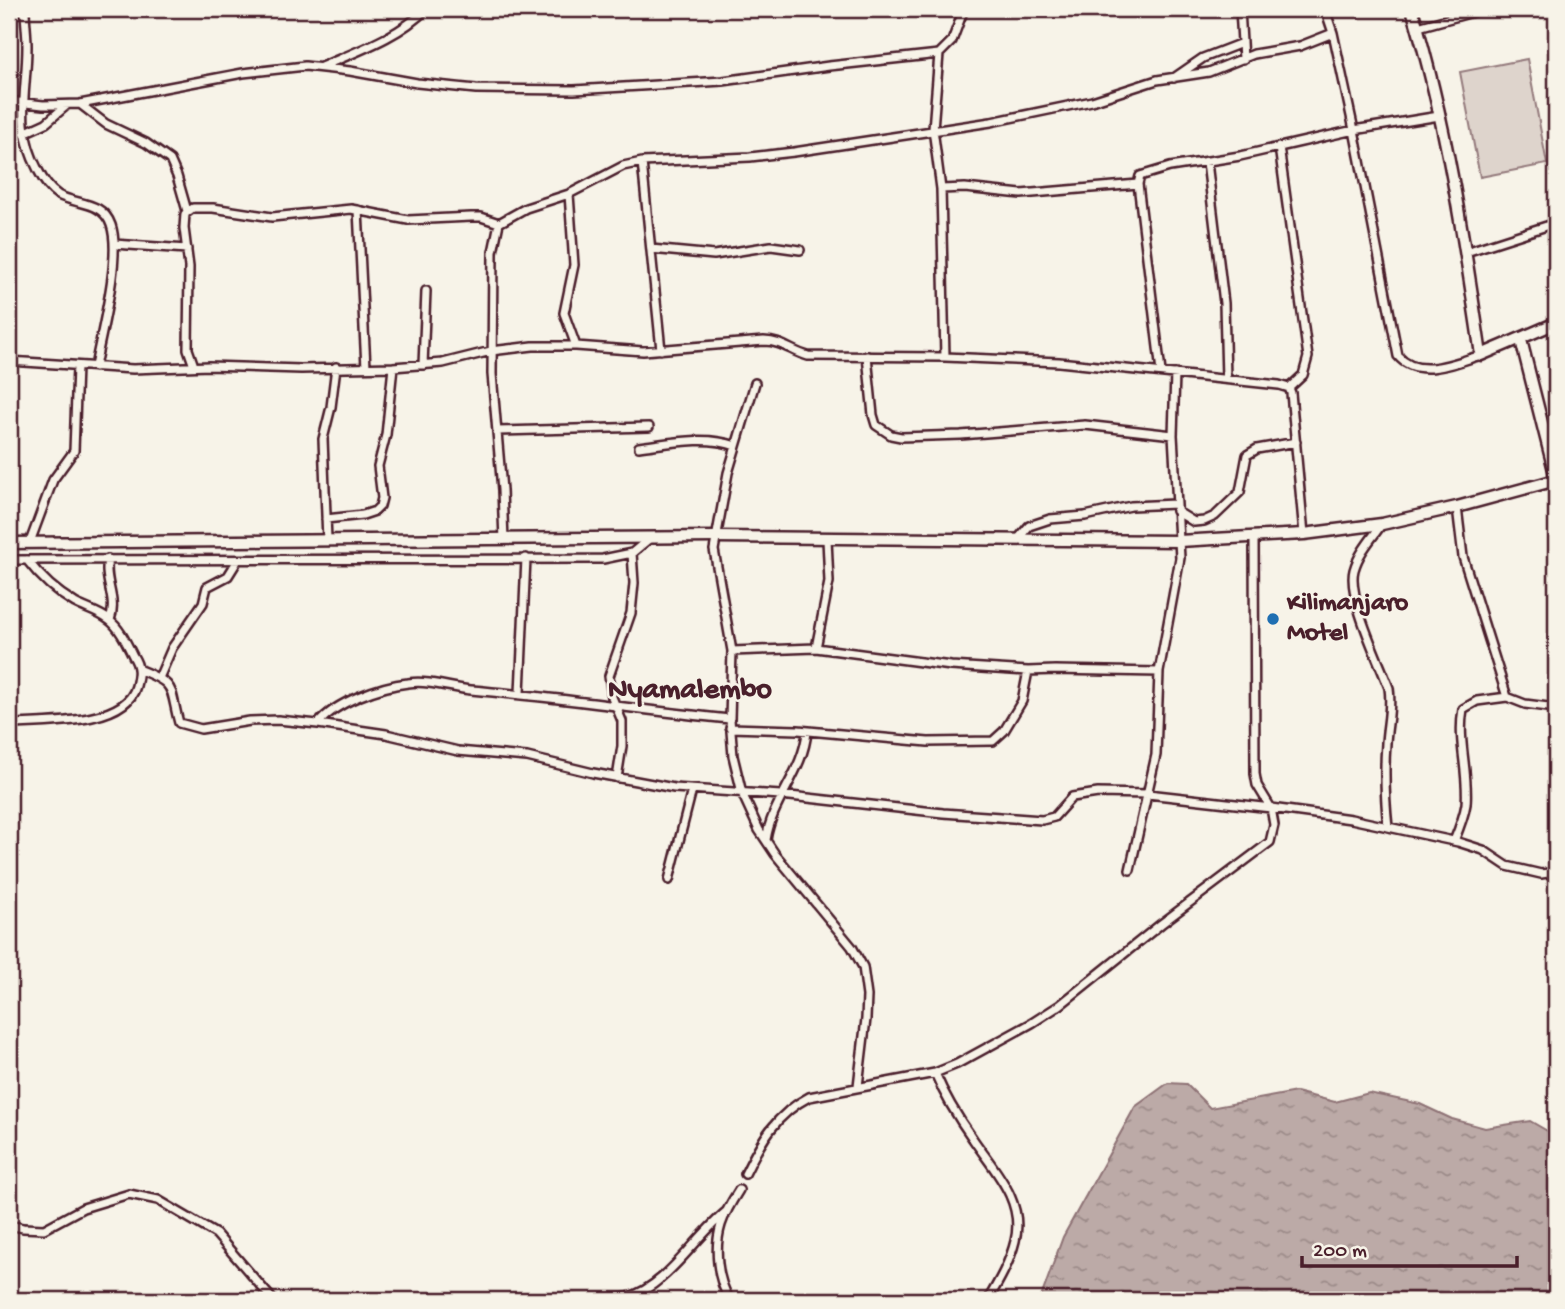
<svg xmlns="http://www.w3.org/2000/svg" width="1565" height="1309" font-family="'Gochi Hand',sans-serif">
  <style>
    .garden { fill: #ded4cc; stroke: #947a7c; stroke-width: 2 }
    .water { fill: url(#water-ripples); stroke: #8e7275; stroke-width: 2 }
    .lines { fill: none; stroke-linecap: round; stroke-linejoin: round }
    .street-casing { stroke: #4a1f2b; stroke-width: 12 }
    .secondary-casing { stroke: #4a1f2b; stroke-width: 15 }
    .street { stroke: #f7f3e8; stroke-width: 7 }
    .secondary { stroke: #f7f3e8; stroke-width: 10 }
    .poi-dot { fill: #1f6fb2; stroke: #f7f3e8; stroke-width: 2.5 }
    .labels { text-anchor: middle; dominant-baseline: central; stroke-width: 5; stroke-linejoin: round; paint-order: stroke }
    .poi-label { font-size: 26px; font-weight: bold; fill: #4a1f2b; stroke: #f7f3e8; text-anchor: start }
    .quarter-label { font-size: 30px; font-weight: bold; fill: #4a1f2b; stroke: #f7f3e8 }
  </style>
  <defs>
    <pattern id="water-ripples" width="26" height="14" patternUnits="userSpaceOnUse" patternTransform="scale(1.75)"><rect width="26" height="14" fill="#bcaaa7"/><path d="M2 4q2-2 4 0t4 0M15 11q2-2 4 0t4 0" fill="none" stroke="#9b8a88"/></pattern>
  </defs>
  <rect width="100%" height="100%" fill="#f7f3e8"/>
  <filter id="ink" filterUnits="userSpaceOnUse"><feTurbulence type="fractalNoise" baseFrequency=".0143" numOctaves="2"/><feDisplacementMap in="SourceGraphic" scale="14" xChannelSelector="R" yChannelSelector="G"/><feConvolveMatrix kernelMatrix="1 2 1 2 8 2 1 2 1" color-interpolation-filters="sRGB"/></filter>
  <g filter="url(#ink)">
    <!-- garden -->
    <path class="garden" d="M1527,59L1547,164L1480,177L1460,72Z"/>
    <!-- water -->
    <path class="water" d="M1168,1083L1186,1084L1210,1108L1296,1092L1335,1102L1369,1093L1420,1104L1452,1119L1485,1128L1530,1121L1556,1136V1300H1040L1063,1237L1135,1107Z"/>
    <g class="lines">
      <!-- street casing -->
      <g class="street-casing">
        <path id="street" d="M25,9C25,21 27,33 27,46C27,93 14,125 38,170C43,180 49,189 58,195C77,205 103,201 111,225C122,256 101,333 95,367
          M1240,9L1243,59
          M1325,9L1333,33L1354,130L1398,356C1418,380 1457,362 1481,355
          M1418,27L1484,9
          M939,54L933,129L941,189L945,357
          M321,67C357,51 399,37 426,9
          M1174,78L1203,58L1242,43
          M9,101L43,105L80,104L243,73L305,66L350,71L417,83L476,89L574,90L723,81L829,66L939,54L952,41L964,9
          M80,104L106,124L146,143L170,160L177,176L187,211
          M24,133L46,123L67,105
          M1279,147L1308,357L1303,375L1289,388
          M642,162L661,350
          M1207,162L1224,303L1226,379
          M941,189L965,188L1021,194L1138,184
          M569,194L574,265L564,313L576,346
          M358,210L366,367
          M114,244L187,249
          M651,249L714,255L771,246L800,250
          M1466,252L1556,223
          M867,356L873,415L876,425L891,435L901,437L961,435L1085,425L1173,435
          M9,361L133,369L209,366L301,369L393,367L443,363L491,351L533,346H576L643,351L764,341C782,341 792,352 808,356L945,357L1059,362L1279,385L1289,388L1291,393L1304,534
          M423,365L426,291
          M194,366L188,349L189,267L184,228L185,214L193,208H213L272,217L351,209L408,220L471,217H481L499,223
          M1161,372L1138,184L1140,176L1170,167L1240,156L1354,130L1439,116
          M755,383L728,473L714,550L732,651L730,719L733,756L742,793L759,830L775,854L852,947L863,967L867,996L866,1019L858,1086
          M497,431L649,427
          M639,447C671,443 705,435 736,446
          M1457,507L1463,557L1507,697L1525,704L1556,708
          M1176,511L1194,522L1204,521L1215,516L1240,492L1247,455L1257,449L1296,442
          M326,519L363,515L375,511L380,506L382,498L378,466L386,435L393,367
          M1382,524C1372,538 1359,552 1354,570C1347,596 1379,661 1389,688C1392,708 1387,724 1386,743C1384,771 1385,799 1388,827
          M1254,538L1255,774L1257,785L1271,808L1351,819L1458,842L1483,850L1507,866L1541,874L1556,872
          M1018,539L1029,526L1050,519L1085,516L1131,506L1175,504
          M327,540L323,439L331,407L336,367
          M504,540L502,490L492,374L493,252L499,223L526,208L569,194L623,166L642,162L750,157L794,152L991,122L1092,101L1157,80L1209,72L1254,54L1300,46L1333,33
          M30,542L53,480L74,451L77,366
          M108,559C103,581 118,599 110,620
          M9,560L603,559L632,553L650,538
          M816,648L829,582L827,539
          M732,651L816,648L951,666L1028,671L1055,670L1159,672
          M140,670C178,685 169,687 179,723L201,729L250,721L278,720L318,724L386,734L458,751L527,757L593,773L674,788L781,795L943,813L1042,820L1054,817L1072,797L1098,793L1148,794L1271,808L1274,825L1270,842L1161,924L1060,1005L1032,1023L957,1064L935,1073L809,1097C776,1114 761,1141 745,1174
          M159,678L172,648L203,603L207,587L228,576L238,560
          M520,693L526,558
          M9,724C42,722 126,726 136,686C139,674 140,667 133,656C127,644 120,628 109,620C99,612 86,609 75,603C56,592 40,577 27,560
          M318,724C335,702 381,686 408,683C430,680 450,688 471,690C558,697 644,711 730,719
          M730,728L798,730L928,742L993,741L1004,731L1022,701L1028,671
          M617,778L622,746V721L612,697L609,676L631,613L634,583L632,553
          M766,840C772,800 804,771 807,731
          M1454,841C1459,829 1464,817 1466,804C1469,772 1457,741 1463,709L1477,701L1507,697
          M1130,870L1156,755L1159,672L1180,558L1173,435L1175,374
          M669,880L692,790
          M935,1073C945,1097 958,1118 973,1139C994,1170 1025,1201 1015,1241C1010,1262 999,1281 988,1300
          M9,1225L23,1228L44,1229L83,1208L129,1194L158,1200L216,1234L273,1300
          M557,1300C580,1299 605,1302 628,1297C665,1288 696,1236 727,1211
          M730,1300C717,1280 714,1248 721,1225C725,1212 732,1201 739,1190"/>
      </g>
      <!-- secondary casing -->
      <g class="secondary-casing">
        <path id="secondary" d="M1412,9C1446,121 1464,239 1481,355L1556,323
          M1521,340L1556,478
          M9,543L715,537L1179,541L1304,534L1382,524L1457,507L1556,480"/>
      </g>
      <!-- street -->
      <use href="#street" class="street"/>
      <!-- secondary -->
      <use href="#secondary" class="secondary"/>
    </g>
  </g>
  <!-- markers -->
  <circle class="poi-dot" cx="1273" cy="619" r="7"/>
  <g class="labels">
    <!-- poi labels -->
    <g class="poi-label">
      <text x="1287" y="604">Kilimanjaro<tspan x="1287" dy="30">Motel</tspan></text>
    </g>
    <!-- quarter labels -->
    <g class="quarter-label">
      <text x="690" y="691">Nyamalembo</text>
    </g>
  </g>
  <!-- margin -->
  <rect width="1565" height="1309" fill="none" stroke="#f7f3e8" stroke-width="35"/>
  <rect x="18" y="18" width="1530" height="1274" fill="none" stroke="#4a1f2b" stroke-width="2.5" filter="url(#ink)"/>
  <!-- scale -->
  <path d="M1302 1256v10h215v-10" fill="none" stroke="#4a1f2b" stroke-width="3.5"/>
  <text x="1313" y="1256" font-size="21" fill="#4a1f2b" stroke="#f7f3e8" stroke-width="5" paint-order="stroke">200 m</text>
</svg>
